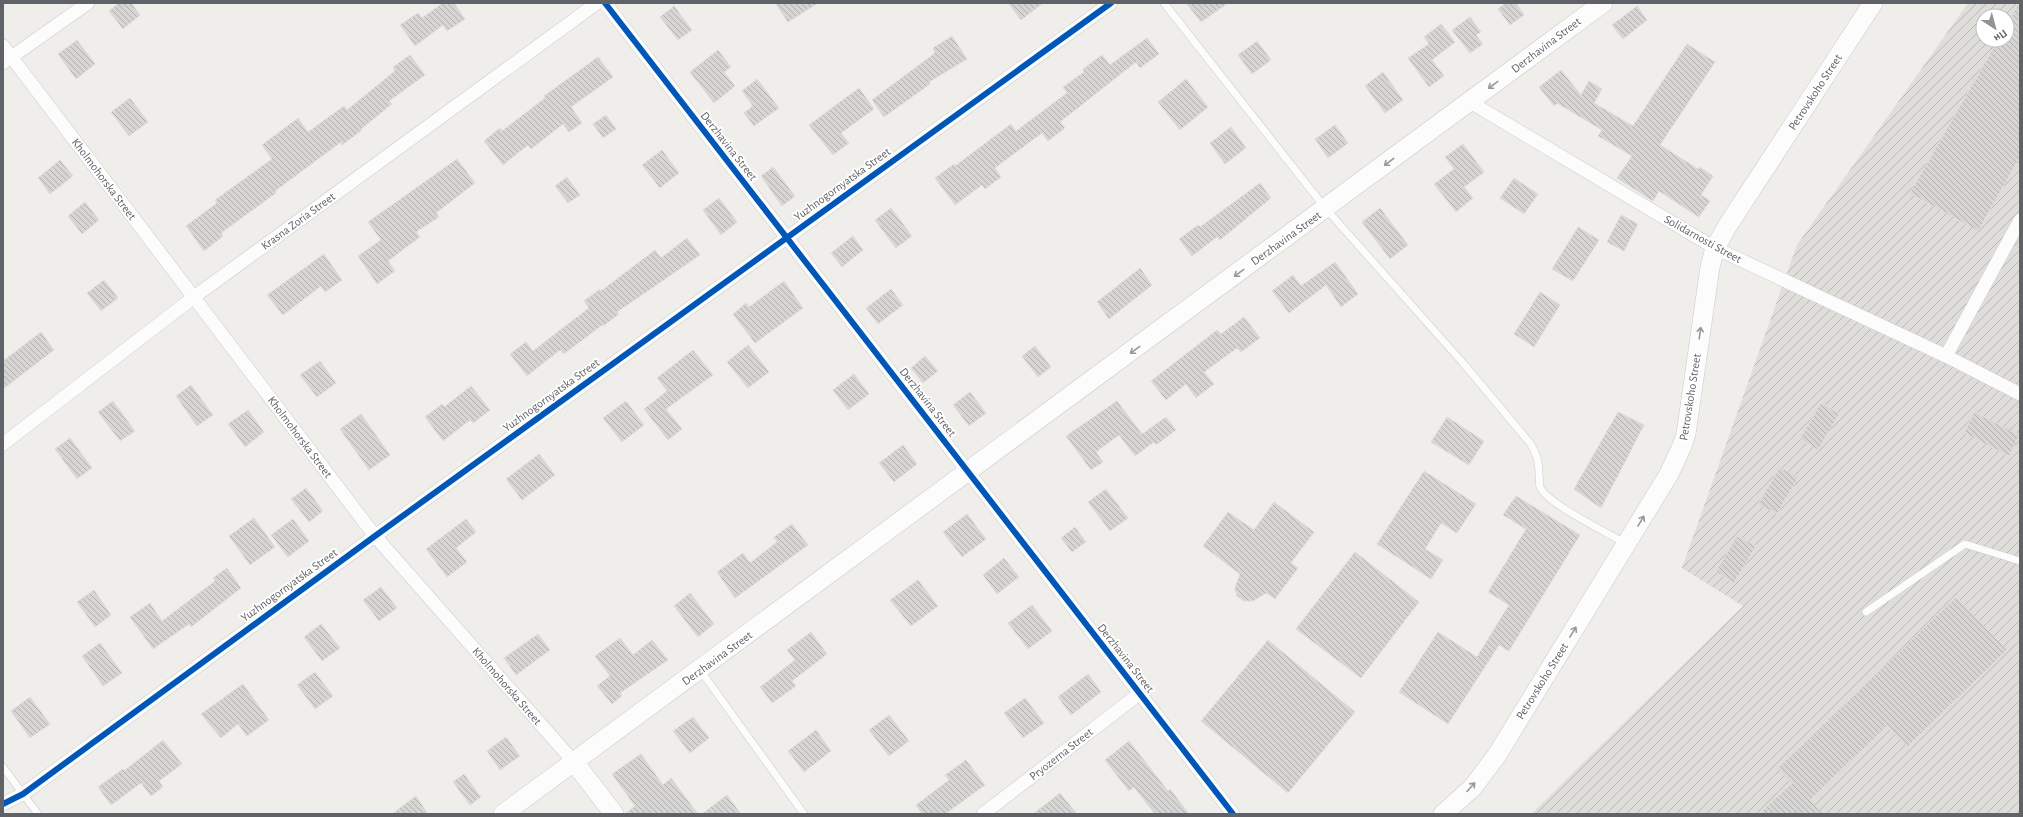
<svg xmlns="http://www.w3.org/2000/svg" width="2023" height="817" font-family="'Alegreya Sans',sans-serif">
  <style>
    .industrial { fill: url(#industrial-furrows); fill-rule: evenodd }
    .building { fill: url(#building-back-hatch); stroke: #deddd9 }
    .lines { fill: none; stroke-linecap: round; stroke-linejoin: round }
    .lane-casing { stroke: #cbcccc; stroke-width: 8 }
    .street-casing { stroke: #cbcccc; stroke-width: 14 }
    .secondary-casing { stroke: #cacacb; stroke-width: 20 }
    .lane { stroke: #fdfcfc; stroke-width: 7 }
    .street { stroke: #fdfcfc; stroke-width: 13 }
    .secondary { stroke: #fdfcfc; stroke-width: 19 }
    .cycleway-casing { stroke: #fff; stroke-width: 8 }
    .cycleway { stroke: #0057b8; stroke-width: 6 }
    .oneway { stroke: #96999c }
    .labels { text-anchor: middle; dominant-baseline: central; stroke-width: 3.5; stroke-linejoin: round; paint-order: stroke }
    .street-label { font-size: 12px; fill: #5f6368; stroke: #fff }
  </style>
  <defs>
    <pattern id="industrial-furrows" width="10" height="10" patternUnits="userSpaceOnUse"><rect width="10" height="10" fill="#dfddda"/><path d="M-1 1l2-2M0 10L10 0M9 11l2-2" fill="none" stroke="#b8b7b5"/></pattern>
    <pattern id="building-back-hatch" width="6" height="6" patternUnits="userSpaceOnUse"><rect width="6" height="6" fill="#d6d5d3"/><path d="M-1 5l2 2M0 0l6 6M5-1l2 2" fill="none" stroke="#b1b0af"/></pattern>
  </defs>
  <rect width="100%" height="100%" fill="#efeeea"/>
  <!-- industrial -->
  <path class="industrial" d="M1968,3H2020V814H1531L1743,606L1682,568L1797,245ZM1983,16H2007V40H1983Z"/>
  <!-- building -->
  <path class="building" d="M119,3H131L140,15L123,29L109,11Z
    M443,3H454L465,19L447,31L443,25L415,46L400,25L418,13L422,18Z
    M775,3H818L788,22Z
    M1008,3H1043L1021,20Z
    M1186,3H1228L1201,22Z
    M1506,3H1516L1524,15L1510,25L1498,9Z
    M2019,3L2020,157L1978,231L1910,193L1998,40H2007V24Z
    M674,6L692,30L678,40L660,17Z
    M1637,6L1647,20L1623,39L1612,25Z
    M1470,17L1481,32L1476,35L1483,44L1470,53L1452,30Z
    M1441,24L1455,42L1432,60L1444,76L1429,87L1408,58L1429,44L1424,37Z
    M952,36L967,59L929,82L930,84L884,117L872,100L935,53L933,48Z
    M1147,38L1159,54L1140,68L1136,62L1060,122L1065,128L1048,141L1042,133L995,168L1001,177L985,189L982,185L955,205L935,178L954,164L955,166L1011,124L1016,131L1067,93L1063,87L1084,72L1083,69L1102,55L1110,65Z
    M77,40L95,64L76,79L58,54Z
    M1257,41L1271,60L1252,74L1238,55Z
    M1687,44L1715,62L1660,145L1698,169L1700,167L1713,176L1701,195L1710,201L1699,217L1659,191L1653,201L1617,178L1632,156L1598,136L1602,130L1557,103L1554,106L1539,87L1561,70L1581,95L1589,81L1602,89L1594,103L1633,126Z
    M718,50L731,67L724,72L735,86L714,103L690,72Z
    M410,55L425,75L389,101L392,104L361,129L362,130L342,145L341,142L275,191L276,193L221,233L223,236L204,251L186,226L217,203L215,200L272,159L262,145L298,118L308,132L344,106L347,110L395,71L393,67Z
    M598,57L613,77L571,107L582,123L569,132L563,124L531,149L528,145L503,165L484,141L500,128L502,131L545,98L544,96Z
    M1383,72L1403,100L1385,113L1365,86Z
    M757,79L779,108L754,126L744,113L753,106L742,91Z
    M1186,79L1208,107L1180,130L1158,102Z
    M859,88L874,109L841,133L849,143L833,155L809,125Z
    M130,98L148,122L129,136L111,112Z
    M606,115L616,129L603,138L593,124Z
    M1335,125L1348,143L1328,158L1315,139Z
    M1231,127L1246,148L1225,164L1210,143Z
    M1463,144L1484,172L1464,187L1473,198L1456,212L1434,184L1454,169L1445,157Z
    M662,150L679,173L660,188L642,165Z
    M457,159L475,183L436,213L439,217L416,232L420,237L388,261L395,271L377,284L358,256L381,240L368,222Z
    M60,160L73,176L50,194L38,178Z
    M773,167L795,196L782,206L761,176Z
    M567,177L580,195L568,203L555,186Z
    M1514,178L1538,194L1524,214L1500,198Z
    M1260,183L1271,198L1220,240L1217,237L1192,256L1179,239L1198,225L1200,227Z
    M719,198L737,222L721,235L703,210Z
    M85,202L99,220L82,234L68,216Z
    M891,208L912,236L896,248L875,220Z
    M1380,208L1408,245L1390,259L1362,222Z
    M1621,215L1638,224L1624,251L1607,242Z
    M1578,227L1599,240L1573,281L1552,269Z
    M853,236L863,250L842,267L831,253Z
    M687,238L700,255L617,312L619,314L603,326L602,325L564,354L560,350L527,376L510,354L526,342L533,351L589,308L584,301L600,289L601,291L655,250L661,258Z
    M324,254L342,280L325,292L321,286L283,315L267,295Z
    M1335,262L1358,294L1341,307L1326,285L1289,313L1272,291L1293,275L1301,286Z
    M1140,268L1152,285L1109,319L1097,302Z
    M104,280L118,298L101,311L87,293Z
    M784,281L803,308L755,343L733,314L746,303L749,307Z
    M891,289L903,305L878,324L866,308Z
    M1540,292L1560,305L1534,347L1514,334Z
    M1244,317L1260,338L1241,352L1237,348L1204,372L1214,384L1196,398L1186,384L1166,400L1151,381L1217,330L1221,334Z
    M41,332L54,350L3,389V361Z
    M748,345L769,372L748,388L727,362Z
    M1035,346L1051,367L1038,377L1022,356Z
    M693,350L713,375L666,409L682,429L668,440L644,409L667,391L657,378Z
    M925,356L938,371L923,383L911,368Z
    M320,361L336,383L317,397L300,375Z
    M854,374L869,394L848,410L833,390Z
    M191,385L213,415L197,426L176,396Z
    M471,386L490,410L473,423L470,420L443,441L425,417L442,404L444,407Z
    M970,392L986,413L969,426L953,405Z
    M113,401L135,431L120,441L98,412Z
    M626,401L644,425L622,442L603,418Z
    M1117,401L1142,434L1166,417L1176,430L1156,445L1154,442L1135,456L1119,435L1096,452L1103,462L1091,470L1066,436Z
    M1821,403L1839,414L1818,450L1800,439Z
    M248,410L264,432L245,447L228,424Z
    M1618,412L1644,425L1601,508L1574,489Z
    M1974,412L2019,435L2009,456L1964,433Z
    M361,414L390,455L369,470L340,429Z
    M1447,417L1484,441L1469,465L1431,442Z
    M70,438L92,468L77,479L55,449Z
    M903,445L917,464L894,482L879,463Z
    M539,454L555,475L522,500L506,479Z
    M1780,467L1798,478L1777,514L1758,504Z
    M1424,471L1476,504L1457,533L1441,523L1425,549L1443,560L1431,579L1377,544Z
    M306,488L323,511L309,522L291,499Z
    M1106,489L1128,518L1110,531L1088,502Z
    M1516,496L1580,535L1509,651L1499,645L1448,724L1399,692L1438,632L1477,657L1509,605L1488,592L1526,529L1503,515Z
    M1274,502L1314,532L1291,563L1298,568L1275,599L1266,593L1253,601H1244L1237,596L1235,588L1240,574L1203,546L1228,512L1254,530Z
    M967,514L986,539L962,557L943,532Z
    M254,518L275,547L250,565L229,536Z
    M293,519L309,541L288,557L271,535Z
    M466,519L476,532L456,548L467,562L447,577L426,549Z
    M792,524L808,545L735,598L717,572L743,553L750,563L777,542L774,537Z
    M1075,527L1086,542L1072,552L1061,538Z
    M1737,536L1756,546L1734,583L1716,572Z
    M1355,552L1419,602L1361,678L1296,629Z
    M1004,558L1019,577L997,594L983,575Z
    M227,568L241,588L191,627L189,624L153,649L130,617L150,603L162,621L215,581L213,578Z
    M918,580L938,606L911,626L890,600Z
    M381,587L397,608L379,621L363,600Z
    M94,590L111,615L95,627L77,602Z
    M690,593L714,624L698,637L674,606Z
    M1956,597L2007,650L1907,747L1887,726L1810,800L1823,814H1759L1792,783L1778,768Z
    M1032,605L1052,631L1028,649L1008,623Z
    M321,624L340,648L322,661L304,637Z
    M811,632L827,654L792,681L796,686L772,703L760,687L795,660L787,650Z
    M538,634L550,650L516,675L504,658Z
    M620,638L633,655L652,640L668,660L620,693L622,696L612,704L597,686L610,676L595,656Z
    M1268,640L1355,712L1288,793L1201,721Z
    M100,643L122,673L103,686L82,656Z
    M315,672L333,696L315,709L297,685Z
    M1088,674L1101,692L1071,715L1058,697Z
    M243,684L269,720L247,736L238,724L221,738L201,714Z
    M30,697L50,724L30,738L11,711Z
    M1025,698L1044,723L1023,738L1004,713Z
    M889,715L909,741L889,756L869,730Z
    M693,717L709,738L690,753L673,731Z
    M816,730L831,751L804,772L788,751Z
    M506,737L520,756L500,770L487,751Z
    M163,740L182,764L159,781L163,787L151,796L141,783L111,805L98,787L123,769L124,771Z
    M1129,741L1168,791L1170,789L1189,814H1155L1134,787L1129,791L1105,760Z
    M641,754L663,785L671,778L698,814H625L635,806L612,774Z
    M966,760L985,785L945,814H922L916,805L949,780L945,775Z
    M464,774L481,797L470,805L453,782Z
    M1060,793L1077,814H1033Z
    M727,795L741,814H702Z
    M416,796L428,814H392Z"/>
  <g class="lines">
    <!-- lane casing -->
    <g class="lane-casing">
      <path id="lane" d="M1164,3L1326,209L1463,363L1530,443C1537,454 1539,462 1539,475C1540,479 1539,484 1540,487C1546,503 1608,533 1625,543
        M1866,612L1965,544L2020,561
        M700,670L804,814
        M3,767L38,814"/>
    </g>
    <!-- street casing -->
    <g class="street-casing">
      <path id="street" d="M605,3L1233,814
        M3,46L375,536L574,762
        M3,63L88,3
        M1470,102L1715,248L1946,356L2020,394
        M1946,356L2020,220
        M3,444L194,297L597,3
        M3,804L23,794L375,536L1111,3
        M983,814L1139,694"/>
    </g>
    <!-- secondary casing -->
    <g class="secondary-casing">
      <path id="secondary" d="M574,762L614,814
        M503,814L1603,3
        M1443,814L1473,787L1497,755L1669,474L1682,446L1686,434L1710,267L1715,248L1728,225L1873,3"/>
    </g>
    <!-- lane -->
    <use href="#lane" class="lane"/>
    <!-- street -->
    <use href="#street" class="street"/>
    <!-- secondary -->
    <use href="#secondary" class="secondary"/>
    <!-- cycleway casing -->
    <g class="cycleway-casing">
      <path id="cycleway" d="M605,3L1233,814
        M3,804L23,794L375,536L1111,3"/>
    </g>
    <!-- cycleway -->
    <use href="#cycleway" class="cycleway"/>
  </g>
  <!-- one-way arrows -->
  <defs><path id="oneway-shaft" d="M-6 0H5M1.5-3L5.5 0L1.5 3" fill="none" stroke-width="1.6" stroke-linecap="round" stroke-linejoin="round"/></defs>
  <g class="oneway">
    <use href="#oneway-shaft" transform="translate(1493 85) rotate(143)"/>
    <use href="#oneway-shaft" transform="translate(1389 162) rotate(143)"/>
    <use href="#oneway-shaft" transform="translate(1239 273) rotate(144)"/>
    <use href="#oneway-shaft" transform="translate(1700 333) rotate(-82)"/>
    <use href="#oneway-shaft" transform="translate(1135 350) rotate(144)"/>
    <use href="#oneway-shaft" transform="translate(1641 521) rotate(-59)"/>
    <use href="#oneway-shaft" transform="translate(1573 632) rotate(-58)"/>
    <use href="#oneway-shaft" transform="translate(1471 787) rotate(-48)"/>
  </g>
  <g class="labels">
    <!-- street labels -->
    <g class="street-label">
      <text transform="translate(1546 45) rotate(-37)">Derzhavina Street</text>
      <text transform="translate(1815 92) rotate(-57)">Petrovskoho Street</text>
      <text transform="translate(729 146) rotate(52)">Derzhavina Street</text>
      <text transform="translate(104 179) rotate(53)">Kholmohorska Street</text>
      <text transform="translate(842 184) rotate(-36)">Yuzhnogornyatska Street</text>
      <text transform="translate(298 221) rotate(-36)">Krasna Zoria Street</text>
      <text transform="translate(1286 238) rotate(-36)">Derzhavina Street</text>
      <text transform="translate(1703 239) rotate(29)">Solidarnosti Street</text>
      <text transform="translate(551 395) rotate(-36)">Yuzhnogornyatska Street</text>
      <text transform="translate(1690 397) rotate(-81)">Petrovskoho Street</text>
      <text transform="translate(928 402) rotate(52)">Derzhavina Street</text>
      <text transform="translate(300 437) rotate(53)">Kholmohorska Street</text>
      <text transform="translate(289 585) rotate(-36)">Yuzhnogornyatska Street</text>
      <text transform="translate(717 658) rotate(-36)">Derzhavina Street</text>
      <text transform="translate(1126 658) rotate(52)">Derzhavina Street</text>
      <text transform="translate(1542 681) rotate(-58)">Petrovskoho Street</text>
      <text transform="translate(507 686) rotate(49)">Kholmohorska Street</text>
      <text transform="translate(1061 754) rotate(-38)">Pryozerna Street</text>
    </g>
  </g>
  <!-- border -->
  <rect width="2023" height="817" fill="none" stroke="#5f6368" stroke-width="8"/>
  <!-- north arrow -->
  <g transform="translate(1995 28) rotate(144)"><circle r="19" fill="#ffffff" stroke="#bfc1c3"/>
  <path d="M0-3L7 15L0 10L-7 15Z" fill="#919496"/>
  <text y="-6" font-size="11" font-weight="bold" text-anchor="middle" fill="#5f6368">Пн</text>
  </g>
</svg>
